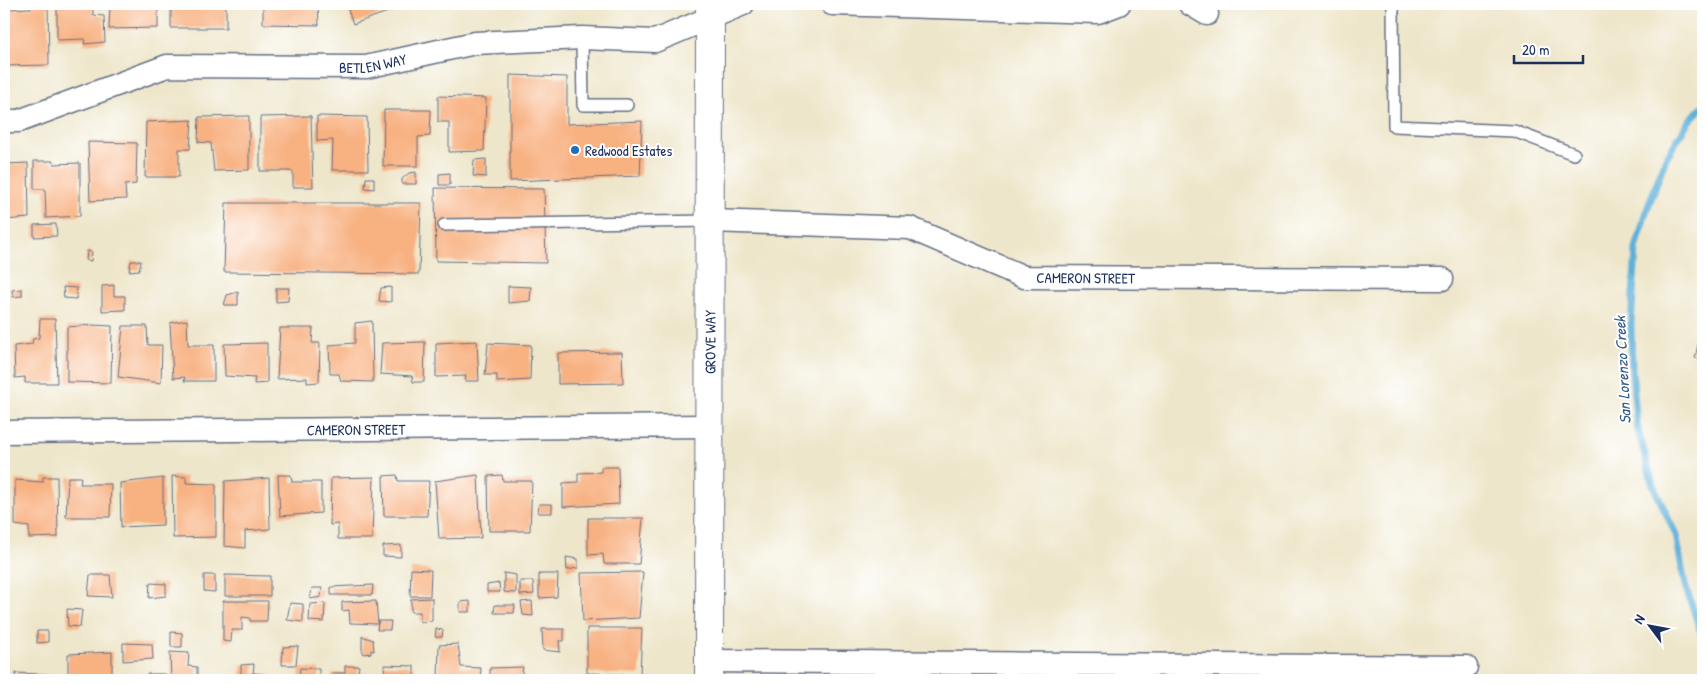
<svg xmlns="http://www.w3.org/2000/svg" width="1707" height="684" font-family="'Patrick Hand',sans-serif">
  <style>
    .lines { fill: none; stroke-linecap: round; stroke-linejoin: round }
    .stream { stroke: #5eb0d9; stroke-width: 7 }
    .building { fill: #f8b181 }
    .lane-casing { stroke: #656f84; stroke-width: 14 }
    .street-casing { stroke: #656f84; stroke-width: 25 }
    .secondary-casing { stroke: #656f84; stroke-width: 30 }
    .lane { stroke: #fff; stroke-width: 11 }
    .street { stroke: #fff; stroke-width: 22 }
    .secondary { stroke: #fff; stroke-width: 28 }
    .poi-dot { fill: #1f6fb2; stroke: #fff; stroke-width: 2 }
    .labels { text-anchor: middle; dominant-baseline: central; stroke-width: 4; stroke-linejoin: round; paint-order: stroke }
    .street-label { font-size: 15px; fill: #1b2f5e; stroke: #fff }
    .poi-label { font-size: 15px; fill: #1b2f5e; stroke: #fff; text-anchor: start }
    .water-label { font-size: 16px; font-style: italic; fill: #325c89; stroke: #fff }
  </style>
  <rect width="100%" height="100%" fill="#fff"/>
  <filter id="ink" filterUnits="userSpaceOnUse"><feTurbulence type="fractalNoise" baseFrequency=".02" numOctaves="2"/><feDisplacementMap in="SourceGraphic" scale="10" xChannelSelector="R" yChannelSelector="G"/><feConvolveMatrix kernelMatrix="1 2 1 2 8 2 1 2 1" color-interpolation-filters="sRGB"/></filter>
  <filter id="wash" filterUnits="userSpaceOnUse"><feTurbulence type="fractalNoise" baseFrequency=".0096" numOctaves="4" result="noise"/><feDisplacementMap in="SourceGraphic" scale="20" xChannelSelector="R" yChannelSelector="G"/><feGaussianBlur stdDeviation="1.12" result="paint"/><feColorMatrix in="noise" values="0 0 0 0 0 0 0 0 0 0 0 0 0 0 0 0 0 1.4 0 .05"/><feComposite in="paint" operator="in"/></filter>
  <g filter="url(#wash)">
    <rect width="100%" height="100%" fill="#eee6ca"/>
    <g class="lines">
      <!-- stream -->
      <path class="stream" d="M1703,106L1689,121L1666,158L1645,215L1636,249L1631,325L1632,371L1637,426L1653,485L1676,535L1685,585L1703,638"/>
    </g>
    <g id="blocks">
      <!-- building -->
      <path class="building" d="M32,4H48L49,65L4,66V9L31,8Z
        M57,4H93V15L104,16L105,42L84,44L85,39L57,40Z
        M110,4H158V28L109,29Z
        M171,4H226V28H171Z
        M263,4H318L319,25L263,24Z
        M346,4H405V6L353,24Z
        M510,75L567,77V124L642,121L640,176L510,181Z
        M438,96L486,98L484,151L449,152V122H438Z
        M384,110H431L430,136L418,137V166H383Z
        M249,116V170L214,171L211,143L198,142L199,117Z
        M311,116L313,187H293V171H260V117Z
        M317,116L367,117L368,170H332L333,140L317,141Z
        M192,120L190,149H179V177H145L146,122Z
        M88,142L137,143L136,184L125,185L126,199L90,201Z
        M486,159V177L473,176L474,160Z
        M34,161H53L54,164L80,163V216L46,218L45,189H34Z
        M28,163L29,218L4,220V164Z
        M416,172V184H402V179L409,173Z
        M450,173V185H439V174Z
        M366,178H374V189L365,188Z
        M435,188L544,189L546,263L436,261Z
        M226,203H421L419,274L224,272Z
        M56,224L57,236L34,237V225Z
        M87,251L92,252L91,261L86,260Z
        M131,261H141L139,270L129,271Z
        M114,285V296H125V310L102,311V286Z
        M508,286L531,287L530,301L508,303Z
        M63,287L77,288L76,299L64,298Z
        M391,287V302L379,301L381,288Z
        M276,288H289L288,301L276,302Z
        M22,289V296L13,297L12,290Z
        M238,292V305H224L227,295Z
        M40,319H55L57,383H25V377L15,378L14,346L32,344L33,339L39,338Z
        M187,320L188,345H214V381H184L185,377L173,378L170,323Z
        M372,321L373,382L341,381L339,374H330L329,345L355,343V323Z
        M92,325L112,326L111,383L67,382V327Z
        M123,326H147L148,345H162L161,383L118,377Z
        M280,328H313L312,343H320L319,382L307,383V378L277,379Z
        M1701,331L1703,332V360L1695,358Z
        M477,341L479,381H465L466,376L436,377V343Z
        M425,342L424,382H413L412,376L380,374L382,343Z
        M267,343V383L254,384L255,378L225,376L224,344Z
        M488,343L531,345L530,380L497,382V375H485Z
        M622,352L623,383L558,384V353Z
        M601,467H618L619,504L563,507V483L578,482V473L601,472Z
        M278,475H291L292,482H321V513L280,516Z
        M397,475L398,481H429L427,516H384L383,476Z
        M478,475L481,538L439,539L435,481Z
        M502,475L503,481H532L530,531H489L488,476Z
        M172,476L186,477V483L216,484V537L173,538Z
        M43,477H57L58,537L29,538V527L15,525V480L43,482Z
        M68,477H81L80,484H111L110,517H66Z
        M374,477L372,539H338V524L330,525L331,478Z
        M163,478V525L121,527L120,483Z
        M269,478L270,529L245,531V548L224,546L225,481Z
        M4,504H5L6,537H4Z
        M539,504H552V513H538Z
        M588,518H643L639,564H604L603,554L588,555Z
        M401,545V557L383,556V546Z
        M566,557L578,559V568L567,570Z
        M411,569L431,570L430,596H410Z
        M643,572L639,618L583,621L581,573Z
        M504,573L516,575V593L504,592Z
        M539,574H558L557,597L539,598Z
        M90,575H110L112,597L88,596Z
        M204,575H215V592L204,591Z
        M225,575L270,576V596H225Z
        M520,581H533L534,594L520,595Z
        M150,583L166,584V596L149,598Z
        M499,583L500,592H487V585Z
        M373,585L372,595H331V587Z
        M312,588H322L321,597L310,599Z
        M432,598V621L420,622V612H411V599Z
        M223,601H268L267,621H250V618L242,617V630H232L231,642L223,641Z
        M376,601L378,624L350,623L349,610L342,611V602Z
        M470,601V612H460V602Z
        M532,601L533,616L523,615L521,602Z
        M290,603L303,604V622L287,620Z
        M325,603L324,622L309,621L310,604Z
        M495,605H515L514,613H494Z
        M67,609L82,610L80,627L68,626Z
        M378,621H391L390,630H377Z
        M587,628H642L640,675L587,673Z
        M436,629L443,630L442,637H435Z
        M542,629H564V641H559L560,652L543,650Z
        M37,631H48V642L37,643Z
        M171,632L182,633V647H171Z
        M362,636L373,640L374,651L371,650V653L364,654L362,650Z
        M123,643L152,644L153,659L123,661Z
        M458,644L461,667L481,668L480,680H438L439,645Z
        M298,646L296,665H282L283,647Z
        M112,652V680H68V654Z
        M170,652L189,653L188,666L197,667V680H171Z
        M4,659H7V680H4Z
        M254,664L253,675H249V680H241V665Z
        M384,665L414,666V680H385Z
        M345,666H359L358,673L374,674V680H332V673H345Z
        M523,667L521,680H490V668Z
        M300,668L319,669V680H299Z
        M16,673L59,675V680H15Z
        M254,673L270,675V680H253Z
        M147,674H165V680H147Z"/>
    </g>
  </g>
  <g filter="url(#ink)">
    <use href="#blocks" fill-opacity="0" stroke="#656f84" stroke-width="1"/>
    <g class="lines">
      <!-- lane casing -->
      <g class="lane-casing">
        <path id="lane" d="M1393,4L1394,126L1514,131L1574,154
          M582,38L583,105H627
          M444,225L710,221"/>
      </g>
      <!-- street casing -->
      <g class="street-casing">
        <g id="street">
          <path d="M832,4L1098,12L1119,4"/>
          <path d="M1190,4L1207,14"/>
          <path id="s1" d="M4,121H19L167,66L366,67L475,43L582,38L655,41L743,4"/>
          <path id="s2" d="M710,221L910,228L1024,277L1442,279"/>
          <path id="s3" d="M4,432L709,426"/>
          <path d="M709,661L1466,667"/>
        </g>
      </g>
      <!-- secondary casing -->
      <g class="secondary-casing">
        <g id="secondary">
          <path id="s4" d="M709,680L710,4"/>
        </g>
      </g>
      <!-- lane -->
      <use href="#lane" class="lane"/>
      <!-- street -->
      <use href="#street" class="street"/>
      <!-- secondary -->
      <use href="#secondary" class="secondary"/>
    </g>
  </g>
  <!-- markers -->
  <circle class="poi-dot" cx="575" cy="150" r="5"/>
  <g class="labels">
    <!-- street labels -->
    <g class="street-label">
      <text stroke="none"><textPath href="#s1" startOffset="379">BETLEN WAY</textPath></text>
      <text stroke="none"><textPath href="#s2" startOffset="386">CAMERON STREET</textPath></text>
      <text stroke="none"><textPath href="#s4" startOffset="338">GROVE WAY</textPath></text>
      <text stroke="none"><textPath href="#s3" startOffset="352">CAMERON STREET</textPath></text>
    </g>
    <!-- poi labels -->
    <g class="poi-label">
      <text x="585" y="150">Redwood Estates</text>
    </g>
    <!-- water labels -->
    <g class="water-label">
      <text transform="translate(1622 370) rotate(-93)">San Lorenzo Creek</text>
    </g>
  </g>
  <!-- margin -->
  <rect width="1707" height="684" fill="none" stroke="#fff" stroke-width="20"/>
  <!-- north arrow -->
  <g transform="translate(1650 626) rotate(302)" stroke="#ffffff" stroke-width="4" paint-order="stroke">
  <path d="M0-4L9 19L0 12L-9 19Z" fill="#1b2f5e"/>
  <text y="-8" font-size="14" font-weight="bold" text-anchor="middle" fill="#1b2f5e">N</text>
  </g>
  <!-- scale -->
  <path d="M1514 55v8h69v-8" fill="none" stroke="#1b2f5e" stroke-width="2.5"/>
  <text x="1522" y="55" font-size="15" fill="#1b2f5e" stroke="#ffffff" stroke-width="4" paint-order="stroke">20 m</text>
</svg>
